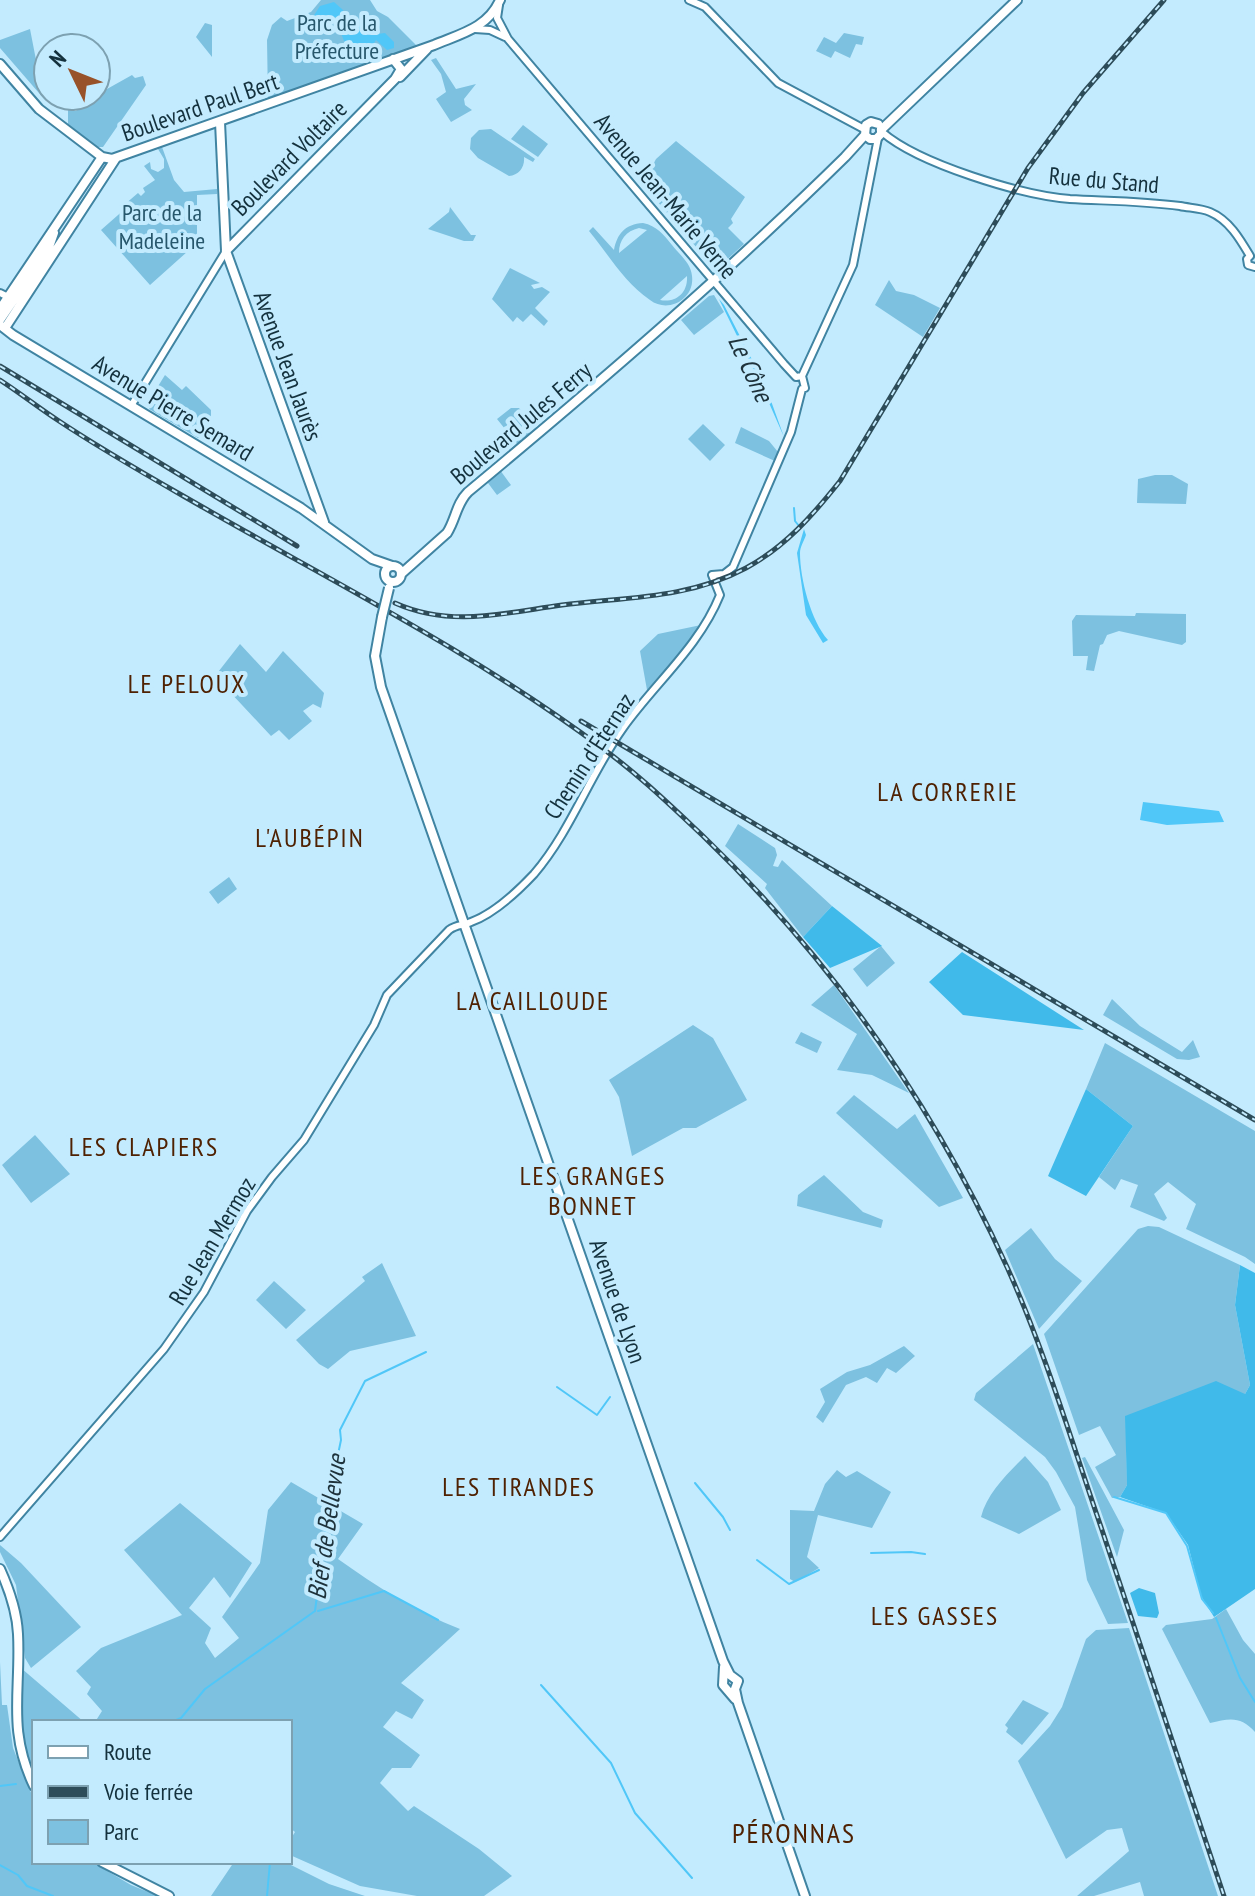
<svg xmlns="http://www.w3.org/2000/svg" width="1255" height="1896" font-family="'PT Sans Narrow',sans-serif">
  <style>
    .green { fill: #7dc1e0; fill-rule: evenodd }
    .forest { fill: #40baea }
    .water { fill: #50c7f8 }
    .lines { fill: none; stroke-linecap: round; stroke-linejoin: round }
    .stream { stroke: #50c7f8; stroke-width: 2 }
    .minor-casing { stroke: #4084a2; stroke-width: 10 }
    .major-casing { stroke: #4084a2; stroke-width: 12 }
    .minor { stroke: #fff; stroke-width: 6 }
    .major { stroke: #fff; stroke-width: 8 }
    .rail-casing { stroke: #2d4c59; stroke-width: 5 }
    .rail { stroke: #c3ebfe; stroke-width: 2; stroke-dasharray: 6; stroke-linecap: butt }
    .major-bridge-casing { stroke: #4084a2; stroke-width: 12; stroke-linecap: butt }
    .major-bridge { stroke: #fff; stroke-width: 8 }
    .labels { text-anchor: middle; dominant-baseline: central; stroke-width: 8; stroke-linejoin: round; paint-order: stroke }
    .park-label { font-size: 24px; fill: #27576c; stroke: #c3ebfe }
    .street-label { font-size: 24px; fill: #14313d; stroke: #c3ebfe }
    .water-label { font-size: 26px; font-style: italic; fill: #1e323b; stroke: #c3ebfe }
    .neighbourhood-label { font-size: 26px; letter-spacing: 2px; fill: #4f2102; stroke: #c3ebfe }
    .quarter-label { font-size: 28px; letter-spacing: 2px; fill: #4f2102; stroke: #c3ebfe }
  </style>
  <rect width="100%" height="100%" fill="#c3ebfe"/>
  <!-- green -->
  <path class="green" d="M321,0H370L377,11L388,17L417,46L268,100L267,40L272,25L281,17L287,21L311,12Z
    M205,23L212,25V57L196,37Z
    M30,29L43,96L45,100L0,48V40Z
    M844,33L864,37L862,45L856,44L850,58L835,51L831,58L816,51L824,37L836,43Z
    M436,58L456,89L476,84L464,99L465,105L472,110L451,122L436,99L446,92L441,74L431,60Z
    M132,75L135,78L143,76L146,85L103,147H97L68,124V109L76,111L82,103Z
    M523,125L548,144L538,157L511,139Z
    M491,129L535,159L533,162L524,157C525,167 519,175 509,176L478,158L470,149L471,138L479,130Z
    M676,141L745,197L731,219L733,223L728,228L744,244L720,266L714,268L640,181L646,178L656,159Z
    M162,147L174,180L184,192L217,189V194L197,195V243L150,285L101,230L126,208L124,205L138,193L141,196L145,192L143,188L155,180L144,166L150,162L151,169L158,172L164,168V159L158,149Z
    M450,207L471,235H476L473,241H464L428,229L449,212Z
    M643,223C657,226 663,234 672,245C679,254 691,263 692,276C695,299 668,314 650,300C623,281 609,255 589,231L593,227L614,250C617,234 625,224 643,223ZM639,228L647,230L619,253C619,240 626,231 639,228ZM687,276C688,293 676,303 660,300Z
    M510,268L540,283L531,285L534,289L542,287L550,292L535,308L548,321L544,326L531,314L523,322L517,317L513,322L492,299Z
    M889,280L896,291L914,295L940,308L923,337L875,305Z
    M714,295L724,312L694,335L681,320L709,296Z
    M165,375L182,390L186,386L211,410V425L198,438L149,409L154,400L152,396Z
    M511,408H519L532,425L531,433L517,444L497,419Z
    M703,424L725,445L710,461L688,439Z
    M741,427L769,441L778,452L775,461L735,443Z
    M500,470L511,485L497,495L488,483L489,479Z
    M1155,475H1172L1188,484L1186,504L1137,503L1138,479Z
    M1136,613L1186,614V642L1182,645L1119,631L1107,635L1103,644L1100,645L1094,671L1086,670L1088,656H1073L1072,621L1076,615L1135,616Z
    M701,625L674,661L647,690L640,651L658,634Z
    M240,644L266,672L283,651L324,693L321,708L313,704L303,711L312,721L289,740L279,730L271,736L215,676Z
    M738,824L775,848L777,855L773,866L778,867L782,860L832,906L803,937L765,888L767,884L725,846Z
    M229,877L237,889L218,904L209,892Z
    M881,946L895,963L867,987L853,969Z
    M834,985L909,1093L872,1075L837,1070L857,1034L811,1005Z
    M1112,999L1140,1026L1182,1052L1193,1040L1200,1057L1189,1060L1177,1059L1103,1015Z
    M693,1025L713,1038L747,1100L696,1128H683L632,1156L619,1097L609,1080Z
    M801,1032L822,1042L817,1053L795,1043Z
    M1105,1043L1255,1131V1264L1245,1257L1186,1229L1196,1204L1168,1182L1154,1194L1167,1218L1164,1221L1130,1207L1138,1185L1121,1179L1115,1190L1099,1177L1133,1126L1086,1089Z
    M854,1095L897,1129L915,1114L963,1198L939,1207L836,1113Z
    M35,1135L70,1174L31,1203L2,1165Z
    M824,1175L863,1212L883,1220L881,1228L797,1206L798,1195Z
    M1148,1226L1159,1227L1240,1265L1235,1305L1250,1385L1245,1394L1126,1416L1127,1485L1120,1497L1112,1498L1095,1467L1116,1455L1100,1426L1079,1435L1044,1334L1138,1229Z
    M1031,1228L1055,1259L1082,1281L1039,1329L1005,1250Z
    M382,1263L416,1336L350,1351L328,1369L319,1364L296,1340L365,1281L362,1277Z
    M274,1281L306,1310L286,1329L256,1300Z
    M1033,1344L1128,1623L1108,1624L1087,1580L1075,1507L1056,1472L1045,1457L974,1400L976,1393Z
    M904,1346L915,1356L896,1373L887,1368L877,1383L866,1377L846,1385L823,1423L816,1417L825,1402L820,1389L847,1372L870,1365Z
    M1025,1456L1048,1482L1061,1510L1019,1534L981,1517C987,1493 1008,1473 1025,1456Z
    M1085,1457L1124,1530L1117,1557L1082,1458Z
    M837,1470L846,1477L857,1471L891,1492L872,1528L818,1515L807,1557L819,1568L795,1582L790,1579V1510L814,1511L825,1484Z
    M291,1482L363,1524L338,1559C376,1586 416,1612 460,1629L401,1683L424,1700L412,1719L396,1711L383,1727L420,1755L411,1768H392L380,1783L408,1811L414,1806L479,1849L512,1876L484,1896H417L360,1886L290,1855V1840L295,1832L290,1828V1722H95L102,1711L87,1694L91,1687L76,1671L101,1648L182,1615L124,1550L180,1503L252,1563L230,1598L214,1577L189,1608L211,1628L205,1643L215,1658L239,1638L222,1617L260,1563L268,1510Z
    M0,1545L21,1563L81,1627L31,1668L25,1658L16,1585L0,1552Z
    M1226,1609L1243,1640L1255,1654V1732C1241,1716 1230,1718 1210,1723L1162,1629L1166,1625L1212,1619Z
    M1129,1628L1218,1896H1144L1140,1882L1094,1896H1077L1129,1851L1122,1828L1107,1830L1066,1859L1018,1761L1050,1726L1062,1707L1086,1639L1096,1630Z
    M0,1662L2,1705H7L13,1748L34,1800V1862H92L131,1885L158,1896H0Z
    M21,1668L84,1722H34V1770C18,1738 20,1703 21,1668Z
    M1023,1700L1049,1713L1022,1745L1006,1732L1008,1728L1005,1725Z
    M234,1862H285L329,1884L365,1896H211Z"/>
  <!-- forest -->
  <path class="forest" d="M832,906L882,946L830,968L803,937Z
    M962,952L1084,1030L963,1015L929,982Z
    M1086,1089L1133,1126L1086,1196L1048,1176Z
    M1240,1265L1255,1273V1589L1214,1617L1201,1596L1188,1545L1166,1513L1120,1497L1127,1485L1125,1416L1216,1381L1245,1394L1250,1385L1235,1305Z
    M1139,1588L1155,1593L1159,1613L1157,1618L1138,1616L1130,1593Z"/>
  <!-- water -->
  <path class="water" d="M334,2L343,10L348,28L364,25L377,34L385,33L394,42V48L387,50L376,40L367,54L362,56L361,46L351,48L344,41L335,17L309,23L320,6Z
    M719,299L724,305L766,387L784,437L762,387Z
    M804,529L806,535C804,541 800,547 800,553C800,579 811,621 828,640L823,643L806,615L797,553Z
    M1143,802L1219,811L1224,822L1167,825L1140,820Z"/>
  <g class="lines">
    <!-- stream -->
    <path class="stream" d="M794,508L795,521L799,526
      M557,1387L597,1415L610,1397
      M695,1483L723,1517L730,1530
      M1114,1497L1166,1513L1187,1546L1202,1599L1213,1613
      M871,1553L911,1552L925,1554
      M757,1560L789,1584L819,1570
      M318,1611L384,1591L438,1620
      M1216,1618L1240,1678L1255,1702
      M541,1685L611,1763L635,1813L692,1878
      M171,1722L181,1718L205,1689L315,1611L332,1483L341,1440L340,1430L365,1381L426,1352
      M0,1786L16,1784
      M0,1865L18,1875L27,1886L53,1896
      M267,1896L270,1862"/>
    <!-- minor casing -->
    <g class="minor-casing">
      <path id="minor" d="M689,0L705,7L778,83L864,129
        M499,5L497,18L508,39L784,364L796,377L802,376L805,388
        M475,29L490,30L505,37
        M882,132C919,164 1021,195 1070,199C1107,201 1143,201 1180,206C1189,208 1201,208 1210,212C1229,220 1240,239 1250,256L1247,259L1248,265L1255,267
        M0,293L8,297
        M802,376L853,265L878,138
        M131,406L226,251
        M0,1537L164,1349L204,1292L247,1211L272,1177L304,1140L374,1025L387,995L449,930C457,924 463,926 471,922C493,914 518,891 534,874C571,831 590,774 623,728C655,683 699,647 720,595L712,575L724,574L733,567L791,432L802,389"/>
    </g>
    <!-- major casing -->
    <g class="major-casing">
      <path id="major" d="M0,64L39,109L102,157L112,159L434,45C460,34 488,28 500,0
        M400,77L427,49
        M220,122L226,251L324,522
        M881,130L1017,0
        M865,135L870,139H876L881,134V128
        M226,251L395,79L401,69L393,59
        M0,309L102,157
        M0,320L48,250L54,233
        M0,325L13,335L301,508L372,559L392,566
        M5,328L116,158
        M385 574a8 8 0 1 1 16 0a8 8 0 1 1-16 0Z
        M401,574L447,533C456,519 456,504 468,492C598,384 725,275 845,157L865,135L866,125L871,122L878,124
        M382,617L375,656L381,687L723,1661L730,1675L738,1681L735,1689L738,1703L805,1896
        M0,1569C9,1589 17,1612 18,1634C21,1692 7,1730 34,1786
        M724,1667L723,1685L735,1699
        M102,1862L169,1896"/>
    </g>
    <!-- minor -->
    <use href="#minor" class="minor"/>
    <!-- major -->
    <use href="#major" class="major"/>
    <!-- rail casing -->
    <g class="rail-casing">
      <path id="rail" d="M0,366L297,546
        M0,380C20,393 39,408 59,421C104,451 152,478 199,505C335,583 476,654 602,748C638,774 670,805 702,835C831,959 933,1104 1007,1267C1045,1351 1071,1440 1101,1527C1142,1650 1183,1773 1224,1896
        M395,603C451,628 504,613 562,605C626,597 688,599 746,568C785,547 813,515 840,481L1028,168L1083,93L1164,0
        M581,721L1255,1120"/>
    </g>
    <!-- rail -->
    <use href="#rail" class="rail"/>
    <!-- major-bridge casing -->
    <g class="major-bridge-casing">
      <path id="major-bridge" d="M382,617L389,588"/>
    </g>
    <!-- major-bridge -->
    <use href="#major-bridge" class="major-bridge"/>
  </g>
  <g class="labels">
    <!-- park labels -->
    <g class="park-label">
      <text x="337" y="22">Parc de la<tspan x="337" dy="28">Préfecture</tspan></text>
      <text x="162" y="212">Parc de la<tspan x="162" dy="28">Madeleine</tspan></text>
    </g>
    <!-- street labels -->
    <g class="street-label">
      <text transform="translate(200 107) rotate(-19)">Boulevard Paul Bert</text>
      <text transform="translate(289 158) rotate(-45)">Boulevard Voltaire</text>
      <text transform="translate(1104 180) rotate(5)">Rue du Stand</text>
      <text transform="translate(666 196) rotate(50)">Avenue Jean-Marie Verne</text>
      <text transform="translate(288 366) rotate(70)">Avenue Jean Jaurès</text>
      <text transform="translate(173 408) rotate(31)">Avenue Pierre Semard</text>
      <text transform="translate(521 423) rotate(-40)">Boulevard Jules Ferry</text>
      <text transform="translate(589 756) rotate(-57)">Chemin d'Eternaz</text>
      <text transform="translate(212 1241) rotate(-59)">Rue Jean Mermoz</text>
      <text transform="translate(618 1301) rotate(71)">Avenue de Lyon</text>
    </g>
    <!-- water labels -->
    <g class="water-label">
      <text transform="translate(751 368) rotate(65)">Le Cône</text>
      <text transform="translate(326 1527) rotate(-82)">Bief de Bellevue</text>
    </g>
    <!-- neighbourhood labels -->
    <g class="neighbourhood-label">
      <text x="187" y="683">LE PELOUX</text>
      <text x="948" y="791">LA CORRERIE</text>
      <text x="310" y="837">L'AUBÉPIN</text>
      <text x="533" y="1000">LA CAILLOUDE</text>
      <text x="144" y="1146">LES CLAPIERS</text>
      <text x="593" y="1175">LES GRANGES<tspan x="593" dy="30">BONNET</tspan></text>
      <text x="519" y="1486">LES TIRANDES</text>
      <text x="935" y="1615">LES GASSES</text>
    </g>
    <!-- quarter labels -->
    <g class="quarter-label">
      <text x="794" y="1832">PÉRONNAS</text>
    </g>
  </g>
  <!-- legend -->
  <rect x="32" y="1720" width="260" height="144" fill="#c3ebfe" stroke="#7da1b1" stroke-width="2"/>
  <rect x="48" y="1746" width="40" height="12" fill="#ffffff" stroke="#7da1b1" stroke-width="2"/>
  <text x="104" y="1760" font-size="24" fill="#14313d">Route</text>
  <rect x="48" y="1786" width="40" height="12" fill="#2d4c59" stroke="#7da1b1" stroke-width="2"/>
  <text x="104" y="1800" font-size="24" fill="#14313d">Voie ferrée</text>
  <rect x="48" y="1820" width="40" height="24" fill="#7dc1e0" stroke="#7da1b1" stroke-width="2"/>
  <text x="104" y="1840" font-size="24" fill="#14313d">Parc</text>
  <!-- north arrow -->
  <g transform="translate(72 72) rotate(313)"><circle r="38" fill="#c3ebfe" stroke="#7da1b1" stroke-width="2"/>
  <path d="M0-6L14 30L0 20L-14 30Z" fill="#985229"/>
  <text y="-12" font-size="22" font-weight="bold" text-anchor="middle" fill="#14313d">N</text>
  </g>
</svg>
